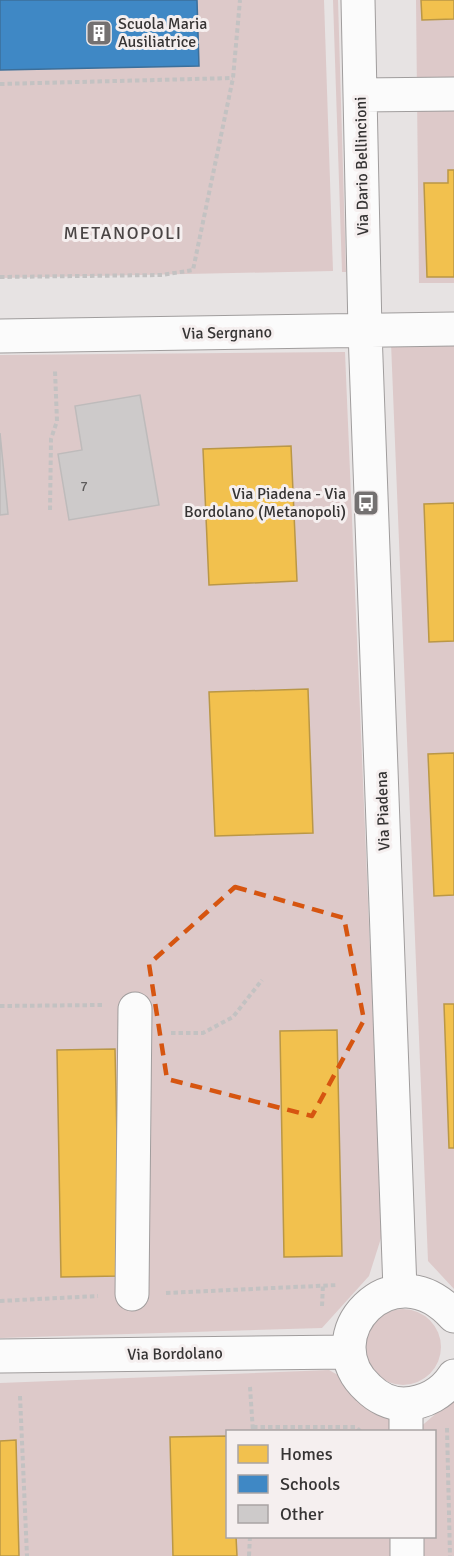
<svg xmlns="http://www.w3.org/2000/svg" width="454" height="1556" font-family="Signika,sans-serif">
  <style>
    .green { fill: #ddc9c9; fill-rule: evenodd }
    .homes { fill: #f2c14e; stroke: #ba9746; stroke-width: 1.5 }
    .schools { fill: #3f88c5; stroke: #3c6f9a; stroke-width: 1.5 }
    .building { fill: #cdcaca; stroke: #bebbbb; stroke-width: 1.5 }
    .lines { fill: none; stroke-linecap: round; stroke-linejoin: round }
    .minor-casing { stroke: #a09d9d; stroke-width: 35 }
    .path { stroke: #c3c2c2; stroke-width: 4; stroke-dasharray: 4.5 3; stroke-linecap: butt }
    .minor { stroke: #fbfbfb; stroke-width: 33 }
    .marked { fill: none; stroke: #d65510; stroke-width: 4.5; stroke-dasharray: 12 8; stroke-linejoin: round }
    .labels { text-anchor: middle; dominant-baseline: central; stroke-width: 6; stroke-linejoin: round; paint-order: stroke }
    .number-label { font-size: 14px; fill: #5d5b5b }
    .poi-label { font-size: 16px; fill: #363434; stroke: #f5efef; text-anchor: start }
    .street-label { font-size: 16px; fill: #363434; stroke: #f5efef }
    .neighbourhood-label { font-size: 18px; letter-spacing: 1.5px; fill: #4a4545; stroke: #f5efef }
  </style>
  <rect width="100%" height="100%" fill="#e7e3e3"/>
  <!-- green -->
  <path class="green" d="M0,0H324L333,271L0,278Z
    M333,0H338L346,272H342Z
    M416,0H454V283H419Z
    M391,343H454V1289L428,1261Z
    M345,352L382,1235L369,1276L322,1328L0,1338V355Z
    M365 1347a38 38 0 1 1 76 0a38 38 0 1 1-76 0Z
    M329,1370L359,1387L418,1429L454,1398V1556H0V1383ZM228,1432H434V1536H228Z"/>
  <!-- homes -->
  <path class="homes" d="M421,0H454V19L422,20Z
    M448,170H454V277H427L424,183H448Z
    M291,446L297,581L209,585L203,449Z
    M454,503V641L429,642L424,504Z
    M308,689L313,833L215,836L209,692Z
    M454,753V895L434,896L428,754Z
    M444,1004H454V1148H449Z
    M337,1030L342,1256L284,1257L280,1031Z
    M115,1049L120,1276L61,1277L57,1050Z
    M228,1436V1536H236L237,1556H173L170,1437Z
    M16,1440L19,1556H0V1441Z"/>
  <!-- schools -->
  <path class="schools" d="M0,0H197L199,66L0,70Z"/>
  <!-- building -->
  <path class="building" d="M140,395L159,505L69,520L58,454L82,450L75,406Z
    M0,433L8,514L0,515Z"/>
  <g class="lines">
    <!-- minor casing -->
    <g class="minor-casing">
      <path id="minor" d="M358,0L365,331L400,1290
        M360,95L454,94
        M0,336L454,329
        M132,1294L135,1009
        M454,1316C392,1247 312,1337 368,1388C377,1397 390,1404 404,1404C425,1403 443,1393 454,1376
        M0,1356L349,1352
        M406,1404V1432
        M407,1536V1556"/>
    </g>
    <!-- path -->
    <path class="path" d="M0,84L233,78
      M0,277L162,275L193,270L233,78L240,0
      M50,510L51,439L57,421L55,371
      M0,1006L102,1005
      M171,1033H203L233,1017L262,980
      M166,1293L338,1285
      M0,1301L98,1296
      M322,1306L323,1285
      M250,1387L253,1432
      M20,1396L27,1556
      M253,1427H356L361,1432
      M447,1428L450,1556
      M249,1556L250,1536"/>
    <!-- minor -->
    <use href="#minor" class="minor"/>
  </g>
  <!-- marked area -->
  <path class="marked" d="M235,887L344,918L364,1020L312,1116L167,1079L149,964Z"/>
  <!-- icons -->
  <defs>
    <g id="building-square" transform="scale(1.35)"><rect x="-9" y="-9" width="18" height="18" rx="4" fill="#747171" stroke="#f5efef"/><path d="M-4-6H4V6H1V3H-1V6H-4ZM-2.5-4.3h1.7v1.8h-1.7ZM.8-4.3h1.7v1.8H.8ZM-2.5-1h1.7V.8h-1.7ZM.8-1h1.7V.8H.8Z" fill="#fff"/></g>
    <g id="bus-square" transform="scale(1.35)"><rect x="-9" y="-9" width="18" height="18" rx="4" fill="#747171" stroke="#f5efef"/><path d="M-5-6H5V4H4V6H2V4H-2V6H-4V4H-5ZM-3.5-4V0h7V-4ZM-3.5 1.2v1.5H-2V1.2ZM2 1.2v1.5H3.5V1.2Z" fill="#fff"/></g>
  </defs>
  <g fill-rule="evenodd">
    <use href="#building-square" x="99" y="33"/>
    <use href="#bus-square" x="366" y="503"/>
  </g>
  <g class="labels">
    <!-- number labels -->
    <g class="number-label">
      <text x="84" y="486">7</text>
    </g>
    <!-- poi labels -->
    <g class="poi-label">
      <text x="118" y="24">Scuola Maria<tspan x="118" dy="18">Ausiliatrice</tspan></text>
      <text x="346" y="494" text-anchor="end">Via Piadena - Via<tspan x="346" dy="18">Bordolano (Metanopoli)</tspan></text>
    </g>
    <!-- street labels -->
    <g class="street-label">
      <text transform="translate(362 166) rotate(-91)">Via Dario Bellincioni</text>
      <text transform="translate(227 333) rotate(-1)">Via Sergnano</text>
      <text transform="translate(383 811) rotate(-92)">Via Piadena</text>
      <text transform="translate(175 1354) rotate(-1)">Via Bordolano</text>
    </g>
    <!-- neighbourhood labels -->
    <g class="neighbourhood-label">
      <text x="123" y="233">METANOPOLI</text>
    </g>
  </g>
  <!-- legend -->
  <rect x="226" y="1430" width="210" height="108" fill="#f5efef" stroke="#a9a4a4" stroke-width="1.5"/>
  <rect x="238" y="1445" width="30" height="18" fill="#f2c14e" stroke="#a9a4a4" stroke-width="1.5"/>
  <text x="280" y="1460" font-size="18" fill="#363434">Homes</text>
  <rect x="238" y="1475" width="30" height="18" fill="#3f88c5" stroke="#a9a4a4" stroke-width="1.5"/>
  <text x="280" y="1490" font-size="18" fill="#363434">Schools</text>
  <rect x="238" y="1505" width="30" height="18" fill="#cdcaca" stroke="#a9a4a4" stroke-width="1.5"/>
  <text x="280" y="1520" font-size="18" fill="#363434">Other</text>
</svg>
